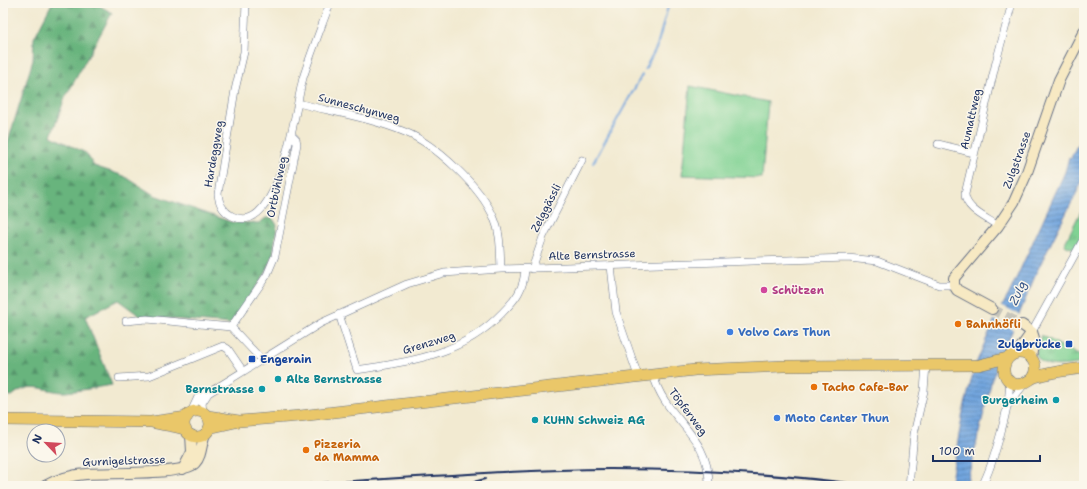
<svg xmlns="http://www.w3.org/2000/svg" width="1087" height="489" font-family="'Shantell Sans',sans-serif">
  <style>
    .grass { fill: url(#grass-tufts); stroke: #4e8078 }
    .forest { fill: url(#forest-firs); stroke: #42726e }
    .garden { fill: #80d293; stroke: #4e8078 }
    .water { fill: url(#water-rules); stroke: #466a9e }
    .pier { fill: #f2ead1 }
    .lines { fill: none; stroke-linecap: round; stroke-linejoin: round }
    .stream { stroke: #71a4dd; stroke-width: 2 }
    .secondary-tunnel { stroke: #c7c5ba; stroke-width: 10; stroke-dasharray: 10 5; stroke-linecap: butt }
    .street-casing { stroke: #667086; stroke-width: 8 }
    .secondary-casing { stroke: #667086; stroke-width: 12 }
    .primary-casing { stroke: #667086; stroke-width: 12 }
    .street { stroke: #fff; stroke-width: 7 }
    .secondary { stroke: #f7e9c3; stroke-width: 10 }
    .primary { stroke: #eac769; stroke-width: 11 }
    .rail { stroke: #1b2f5e; stroke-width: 2 }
    .hotel-dot { fill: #d1479c; stroke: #fbf7ec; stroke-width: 1.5 }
    .food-dot { fill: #e8710a; stroke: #fbf7ec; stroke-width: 1.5 }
    .shop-dot { fill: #3f7fe0; stroke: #fbf7ec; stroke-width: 1.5 }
    .transit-dot { fill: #1a4fb4; stroke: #fbf7ec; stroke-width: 1.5 }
    .culture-dot { fill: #0f9aa8; stroke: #fbf7ec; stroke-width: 1.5 }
    .labels { text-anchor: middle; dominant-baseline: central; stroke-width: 3; stroke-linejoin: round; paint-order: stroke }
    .street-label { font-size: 11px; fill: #1b2f5e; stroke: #fbf7ec }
    .hotel-label { font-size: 11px; font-weight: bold; fill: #b23c85; stroke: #fbf7ec; text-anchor: start }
    .food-label { font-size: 11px; font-weight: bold; fill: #c56008; stroke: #fbf7ec; text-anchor: start }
    .shop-label { font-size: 11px; font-weight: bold; fill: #366cbe; stroke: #fbf7ec; text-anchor: start }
    .transit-label { font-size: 11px; font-weight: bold; fill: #164399; stroke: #fbf7ec; text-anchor: end }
    .culture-label { font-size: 11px; font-weight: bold; fill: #0d838f; stroke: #fbf7ec; text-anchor: start }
    .water-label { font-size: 12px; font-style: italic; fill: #39588a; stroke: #fbf7ec }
  </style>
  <defs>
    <pattern id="grass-tufts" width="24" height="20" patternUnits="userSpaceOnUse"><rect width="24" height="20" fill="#80d293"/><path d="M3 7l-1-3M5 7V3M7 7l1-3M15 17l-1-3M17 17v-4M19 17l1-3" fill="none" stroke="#68ab7b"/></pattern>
    <pattern id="forest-firs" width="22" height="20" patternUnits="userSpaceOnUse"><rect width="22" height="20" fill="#68b47d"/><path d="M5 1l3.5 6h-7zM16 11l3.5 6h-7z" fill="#55936a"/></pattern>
    <pattern id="water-rules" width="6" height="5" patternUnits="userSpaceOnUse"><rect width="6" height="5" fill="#71a4dd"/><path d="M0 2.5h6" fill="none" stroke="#5c86b6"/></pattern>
  </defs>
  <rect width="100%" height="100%" fill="#fbf7ec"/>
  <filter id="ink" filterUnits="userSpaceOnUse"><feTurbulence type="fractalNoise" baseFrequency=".025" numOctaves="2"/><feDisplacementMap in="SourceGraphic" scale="8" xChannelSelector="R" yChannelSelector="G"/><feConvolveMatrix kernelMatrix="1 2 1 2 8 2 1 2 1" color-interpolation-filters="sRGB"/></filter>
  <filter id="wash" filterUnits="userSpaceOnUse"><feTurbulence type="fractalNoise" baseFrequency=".012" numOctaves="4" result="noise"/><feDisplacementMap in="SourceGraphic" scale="16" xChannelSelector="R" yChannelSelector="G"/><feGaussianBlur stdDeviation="0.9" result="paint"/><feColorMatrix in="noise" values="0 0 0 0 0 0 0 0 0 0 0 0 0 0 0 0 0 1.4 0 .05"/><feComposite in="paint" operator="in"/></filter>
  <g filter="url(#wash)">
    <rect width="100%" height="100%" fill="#f2ead1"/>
    <!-- grass -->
    <path class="grass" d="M1084,205V231L1074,249L1064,245Z
      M1041,335L1084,358V363C1069,365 1041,371 1036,354Z"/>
    <!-- forest -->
    <path class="forest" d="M52,3H95L112,13L65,98L51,136L86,153L94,166L124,176L154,195L231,222L259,223L266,218L273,219L277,225L273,255L265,274L230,324L140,316L118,300L85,317L112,385C97,387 81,391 65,392C44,392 32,379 12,396L3,395V151L6,148L33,60L34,38Z"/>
    <!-- garden -->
    <path class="garden" d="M690,86L768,102L762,178L682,175Z"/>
    <!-- water -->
    <path class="water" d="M1084,130V178L1038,269L992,379L966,486H950L963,412L975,366L994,321L1009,294L1065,172L1069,157L1071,158Z"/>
    <!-- pier -->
    <path class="pier" d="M1001,305L1020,315L1014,330L993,319Z"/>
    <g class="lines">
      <!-- stream -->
      <path class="stream" d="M645,69L657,46L669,3
        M593,163L642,75"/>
    </g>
  </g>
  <g filter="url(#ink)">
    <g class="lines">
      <!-- secondary-tunnel -->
      <path class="secondary-tunnel" d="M992,309L1022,325"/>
      <!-- street casing -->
      <g class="street-casing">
        <path id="street" d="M246,3L244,52L235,90L218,194C219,203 222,211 232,216C280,240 296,103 303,78C311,53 321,28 330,3
          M298,103C333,112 371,118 405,132C435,144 481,187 494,218C501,234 500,251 501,269
          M938,144L974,153
          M998,226C987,218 965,209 965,194L996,62L1012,3
          M611,266L616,312L638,376
          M532,269L543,237L582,160
          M339,314L357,370C412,361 462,355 502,313C516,299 524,289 525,269
          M126,321L147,319L231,327
          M231,327L267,275L275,256L297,144L296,139L292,135
          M231,327L261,359
          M1032,332L1084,238
          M653,374C665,421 710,433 709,486
          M119,378L149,376L223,346L228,349L243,371
          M1008,405L1025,383
          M191,412L198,397L210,392L321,323L407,284L444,273L501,269L848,258L877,261L939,285H954
          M203,412L202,403L209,392
          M909,486L914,434L924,391L926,365
          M982,486C992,467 1012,402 1009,381"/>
      </g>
      <!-- secondary casing -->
      <g class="secondary-casing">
        <path id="secondary" d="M992,309L957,290L954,285V278L998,226L1014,202L1026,175L1059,80L1084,31
          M1022,325L1032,332L1034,338L1031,358
          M1017,353L1032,332
          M183,469L192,452L191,435
          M45,486C58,479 71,475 86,474C107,472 183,476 195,463C202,456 201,443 205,434"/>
      </g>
      <!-- primary casing -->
      <g class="primary-casing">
        <path id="primary" d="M1032,378C1040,366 1032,352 1017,353C1002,356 998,379 1015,384C1024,386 1028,380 1035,377C1051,372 1067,370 1084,368
          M184 424a13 13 0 1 1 26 0a13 13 0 1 1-26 0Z
          M208,416L239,421
          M3,420L151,422L187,417
          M152,422C164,426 175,425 186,430
          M209,428L240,421L300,416L695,370L783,366L979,365L1007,358"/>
      </g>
      <!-- street -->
      <use href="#street" class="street"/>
      <!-- secondary -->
      <use href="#secondary" class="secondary"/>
      <!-- primary -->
      <use href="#primary" class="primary"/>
      <!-- rail -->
      <path class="rail" d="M277,486C388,479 500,470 611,469C698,469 784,474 870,486
        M458,486L485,479"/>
    </g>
  </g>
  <!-- markers -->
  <circle class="hotel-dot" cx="764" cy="290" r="4"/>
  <g class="food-dot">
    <circle cx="958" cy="324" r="4"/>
    <circle cx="814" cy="387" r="4"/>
    <circle cx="306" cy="450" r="4"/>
  </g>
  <g class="shop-dot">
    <circle cx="730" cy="332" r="4"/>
    <circle cx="777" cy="418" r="4"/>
  </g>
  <g class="transit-dot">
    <rect x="1065" y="340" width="8" height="8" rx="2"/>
    <rect x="248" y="355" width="8" height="8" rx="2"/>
  </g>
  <g class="culture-dot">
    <circle cx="278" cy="379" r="4"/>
    <circle cx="262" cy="389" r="4"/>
    <circle cx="1056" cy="400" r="4"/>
    <circle cx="535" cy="420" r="4"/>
  </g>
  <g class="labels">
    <!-- street labels -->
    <g class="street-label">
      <text transform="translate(359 108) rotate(15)">Sunneschynweg</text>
      <text transform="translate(971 119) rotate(-77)">Aumattweg</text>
      <text transform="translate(214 154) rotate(-80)">Hardeggweg</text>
      <text transform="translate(1017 160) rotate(-70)">Zulgstrasse</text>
      <text transform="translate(277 187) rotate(-78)">Ortbühlweg</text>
      <text transform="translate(546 208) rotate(-63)">Zelggässli</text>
      <text transform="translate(592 255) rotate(-2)">Alte Bernstrasse</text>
      <text transform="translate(429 343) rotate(-17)">Grenzweg</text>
      <text transform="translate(688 412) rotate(53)">Töpferweg</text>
      <text transform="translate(124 461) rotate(-2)">Gurnigelstrasse</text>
    </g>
    <!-- hotel labels -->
    <g class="hotel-label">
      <text x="772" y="290">Schützen</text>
    </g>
    <!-- food labels -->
    <g class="food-label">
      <text x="966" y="324">Bahnhöfli</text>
      <text x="822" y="387">Tacho Cafe-Bar</text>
      <text x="314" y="444">Pizzeria<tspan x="314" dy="13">da Mamma</tspan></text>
    </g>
    <!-- shop labels -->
    <g class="shop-label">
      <text x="738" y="332">Volvo Cars Thun</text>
      <text x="785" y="418">Moto Center Thun</text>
    </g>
    <!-- transit labels -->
    <g class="transit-label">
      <text x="1061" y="344">Zulgbrücke</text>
      <text x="260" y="359" text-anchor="start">Engerain</text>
    </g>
    <!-- culture labels -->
    <g class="culture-label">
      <text x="286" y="379">Alte Bernstrasse</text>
      <text x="254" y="389" text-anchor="end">Bernstrasse</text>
      <text x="1048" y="400" text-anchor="end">Burgerheim</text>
      <text x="543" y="420">KUHN Schweiz AG</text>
    </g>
    <!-- water labels -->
    <g class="water-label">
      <text transform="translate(1018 293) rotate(-65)">Zulg</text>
    </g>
  </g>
  <!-- margin -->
  <rect width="1087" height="489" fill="none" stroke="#fbf7ec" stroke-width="16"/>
  <!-- north arrow -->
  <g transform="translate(46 443) rotate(295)"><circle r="19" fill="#fbf7ec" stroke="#a1a7b3"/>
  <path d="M0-3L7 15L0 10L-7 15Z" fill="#d1495b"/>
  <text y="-6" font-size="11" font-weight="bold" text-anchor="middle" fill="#1b2f5e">N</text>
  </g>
  <!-- scale -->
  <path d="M933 455v6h107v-6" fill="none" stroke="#1b2f5e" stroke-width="2"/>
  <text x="939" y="455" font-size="12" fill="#1b2f5e" stroke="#fbf7ec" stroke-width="3" paint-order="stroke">100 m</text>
</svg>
